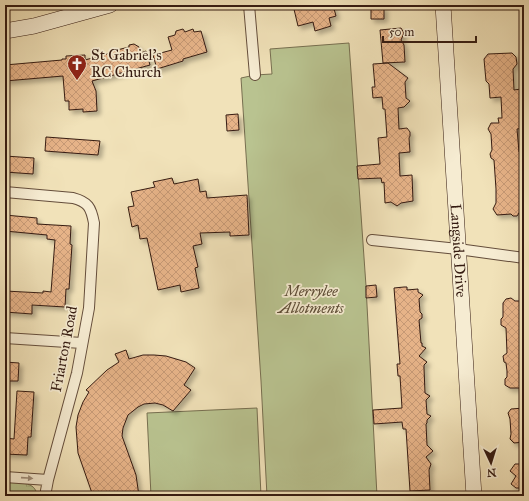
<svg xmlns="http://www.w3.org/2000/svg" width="529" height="501" font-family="'IM FELL Great Primer',serif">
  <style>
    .grass { fill: url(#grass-tufts); stroke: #776f50 }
    .garden { fill: #b9c390; stroke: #776f50 }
    .building { fill: url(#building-cross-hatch); stroke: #351b11; filter: url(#shadow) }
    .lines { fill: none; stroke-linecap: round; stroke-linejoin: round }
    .street-casing { stroke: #644d3b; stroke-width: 12 }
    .secondary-casing { stroke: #351b11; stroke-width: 16 }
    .street { stroke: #f6ecd2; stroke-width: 10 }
    .secondary { stroke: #f6ecd2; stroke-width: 15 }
    .oneway { fill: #9f8e7b }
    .labels { text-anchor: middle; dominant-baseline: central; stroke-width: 3.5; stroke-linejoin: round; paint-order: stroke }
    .poi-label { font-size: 15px; fill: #351b11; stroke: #f6ecd2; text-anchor: start }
    .street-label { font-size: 15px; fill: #351b11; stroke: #f6ecd2 }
    .park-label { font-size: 15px; font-style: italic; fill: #5d4d37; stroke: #f6ecd2 }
  </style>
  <defs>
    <pattern id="grass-tufts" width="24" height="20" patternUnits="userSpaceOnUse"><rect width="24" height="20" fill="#b9c390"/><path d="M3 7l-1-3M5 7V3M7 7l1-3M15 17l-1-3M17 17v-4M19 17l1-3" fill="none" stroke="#a0a77b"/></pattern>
    <pattern id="building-cross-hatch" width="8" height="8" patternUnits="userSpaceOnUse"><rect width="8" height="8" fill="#e6b388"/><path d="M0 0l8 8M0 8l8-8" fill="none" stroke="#c69974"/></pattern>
    <filter id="shadow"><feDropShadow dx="3.5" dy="3.5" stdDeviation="2" flood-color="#0004"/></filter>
  </defs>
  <rect width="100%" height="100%" fill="#f1e2b9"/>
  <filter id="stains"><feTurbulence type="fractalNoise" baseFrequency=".005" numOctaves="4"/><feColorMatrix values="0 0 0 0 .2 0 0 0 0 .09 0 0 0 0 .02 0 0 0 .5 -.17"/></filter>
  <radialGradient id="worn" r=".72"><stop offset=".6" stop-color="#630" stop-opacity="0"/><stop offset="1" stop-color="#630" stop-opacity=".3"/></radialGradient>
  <!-- grass -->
  <path class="grass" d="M5,482C17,483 36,480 37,496H5Z"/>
  <!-- garden -->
  <path class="garden" d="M349,43L366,286L377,496H267L261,381L241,78L255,75L272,74L270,49Z
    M257,408L261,496H151L147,413Z"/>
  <!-- building -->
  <path class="building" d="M293,5H333L336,16L329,18L331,26L315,31L313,22L298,26Z
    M371,7H384V19H371Z
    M401,28L404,33L401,40L404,45L405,62L383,63L380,30Z
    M183,29L185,32L193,29L194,32L201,31L207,52L183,59V61L157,69L153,55L172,50L168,37L175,35L176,31Z
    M134,44L139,47L141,53L146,51L150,65L92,81L96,91L97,111L83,112V109L69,110V101H65L63,76L5,81V65L62,60V59H66V56L85,55V60L107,54L110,51L115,49L117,50L129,47V45Z
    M512,53L516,57L517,64L513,69L514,90L521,89L522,117H524V128L517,129L519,152L524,151V210H521L517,216H513L511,214L497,215L493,209L496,203V189L494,160L491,158L490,154L492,150L491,134L488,129L491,123H499L498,118H502L501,97L490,98L489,84L486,81L484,59L488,54Z
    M388,63L408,78L405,82L406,98L410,101L404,107L398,108L399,129L407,128L410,132V136L409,138L410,152L399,153L400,176L412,175L413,201L401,203L397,206L391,202L385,203L384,182L382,183L381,178L358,179L357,166L380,164L378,138L387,137L385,109H383L382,97L373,98L372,87H375L373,64Z
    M238,114L239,130L227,131L226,115Z
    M46,137L100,141L98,155L45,151Z
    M5,156L34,158L33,174L5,172Z
    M172,178L174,184L198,179L200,192L206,191L207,198L247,195L249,235L230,236V232L200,233L202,244L193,246L198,267L195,268L199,288L181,292L180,285L158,290L147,238L140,239L138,225L132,227L128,207L134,206L131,192L155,187L153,182Z
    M5,215L37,218V224L71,226L70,244L72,245L69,289H66L65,307L32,305V314L5,312V291L43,293V291L51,292L55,240L47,239V235L5,231Z
    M376,285L377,297L366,298V286Z
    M404,287H407V290L418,289V292L423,295L419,299L420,312L422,314V318L419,320L421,343H422V346L426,348L419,356L427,362L424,365V368L425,393L430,396L426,400L427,414L431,416L427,420V423L426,424L427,445L433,451L426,457L431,464L429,470L430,490L410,491L406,429H403L402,422L374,424L373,410L402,408L400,376H398L397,364H400L394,288Z
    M511,298L515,301H524V333H522L523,352H524V388H510L505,385V379L507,377V371L506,363L504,362L503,356L507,353L506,328L501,325V319L503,317V303L506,299Z
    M126,350L129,359L143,355H154L166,356L186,362L195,368L184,385L191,390L173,411L163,405L155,403L144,404L138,407L128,415L123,428L122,436L136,475L139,496H93L78,453L76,427L78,415L83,402L89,392L86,390L107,370L119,362L115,354Z
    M5,362L19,363L18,381H5Z
    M17,391L34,392L31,437H28L27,455H26L5,454V438L14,439Z
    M524,408V442L514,443L510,439L511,434L510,419L508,413L511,409Z
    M515,464H524V488H516L511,484L516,476L510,471Z"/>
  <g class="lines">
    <!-- street casing -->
    <g class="street-casing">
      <path id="street" d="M249,5L255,75
        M5,192L73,198C88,202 91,207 94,223L89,308L77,373L48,480L45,496
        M372,240L458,249L524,258
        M5,338L82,343
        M5,477L48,480"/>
    </g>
    <!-- secondary casing -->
    <g class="secondary-casing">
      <g id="secondary">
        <path id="s1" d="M443,5L474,496"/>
        <path d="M5,31L34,26L110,5"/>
      </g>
    </g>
    <!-- street -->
    <use href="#street" class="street"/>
    <!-- secondary -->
    <use href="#secondary" class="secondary"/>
  </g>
  <!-- one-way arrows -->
  <defs><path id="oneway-solid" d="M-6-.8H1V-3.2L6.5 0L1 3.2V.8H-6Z"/></defs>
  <use class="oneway" href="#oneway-solid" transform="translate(27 478) rotate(4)"/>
  <!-- icons -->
  <defs>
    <g id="church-pin" transform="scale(1)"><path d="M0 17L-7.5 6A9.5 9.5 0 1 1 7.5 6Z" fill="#8f2418" stroke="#f6ecd2"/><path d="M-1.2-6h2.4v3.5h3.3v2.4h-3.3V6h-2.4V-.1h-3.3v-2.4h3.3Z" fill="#fff"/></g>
  </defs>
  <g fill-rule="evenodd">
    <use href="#church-pin" x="77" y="64"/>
  </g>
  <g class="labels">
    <!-- poi labels -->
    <g class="poi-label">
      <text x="91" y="55">St Gabriel's<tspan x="91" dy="17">RC Church</tspan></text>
    </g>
    <!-- street labels -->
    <g class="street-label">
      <text stroke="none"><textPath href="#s1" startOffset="246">Langside Drive</textPath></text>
      <text transform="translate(64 349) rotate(-79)">Friarton Road</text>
    </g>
    <!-- park labels -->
    <g class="park-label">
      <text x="311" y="291">Merrylee<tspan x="311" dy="17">Allotments</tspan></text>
    </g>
  </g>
  <!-- margin -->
  <rect width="529" height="501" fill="none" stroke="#f1e2b9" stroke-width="20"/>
  <rect x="6" y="6" width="517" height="489" fill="none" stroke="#351b11" stroke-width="2"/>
  <rect x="10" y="10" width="509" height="481" fill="none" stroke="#351b11"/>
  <!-- north arrow -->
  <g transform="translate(491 463) rotate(176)" stroke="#f6ecd2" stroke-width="3" paint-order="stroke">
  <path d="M0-3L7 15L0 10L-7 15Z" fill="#351b11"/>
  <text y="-6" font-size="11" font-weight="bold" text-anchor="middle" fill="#351b11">N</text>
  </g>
  <!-- scale -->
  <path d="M383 36v6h93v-6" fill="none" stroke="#351b11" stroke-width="2"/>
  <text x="389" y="36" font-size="12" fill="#351b11" stroke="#f6ecd2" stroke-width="3" paint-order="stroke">50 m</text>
  <rect width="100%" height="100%" filter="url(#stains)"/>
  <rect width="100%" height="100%" fill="url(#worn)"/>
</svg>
